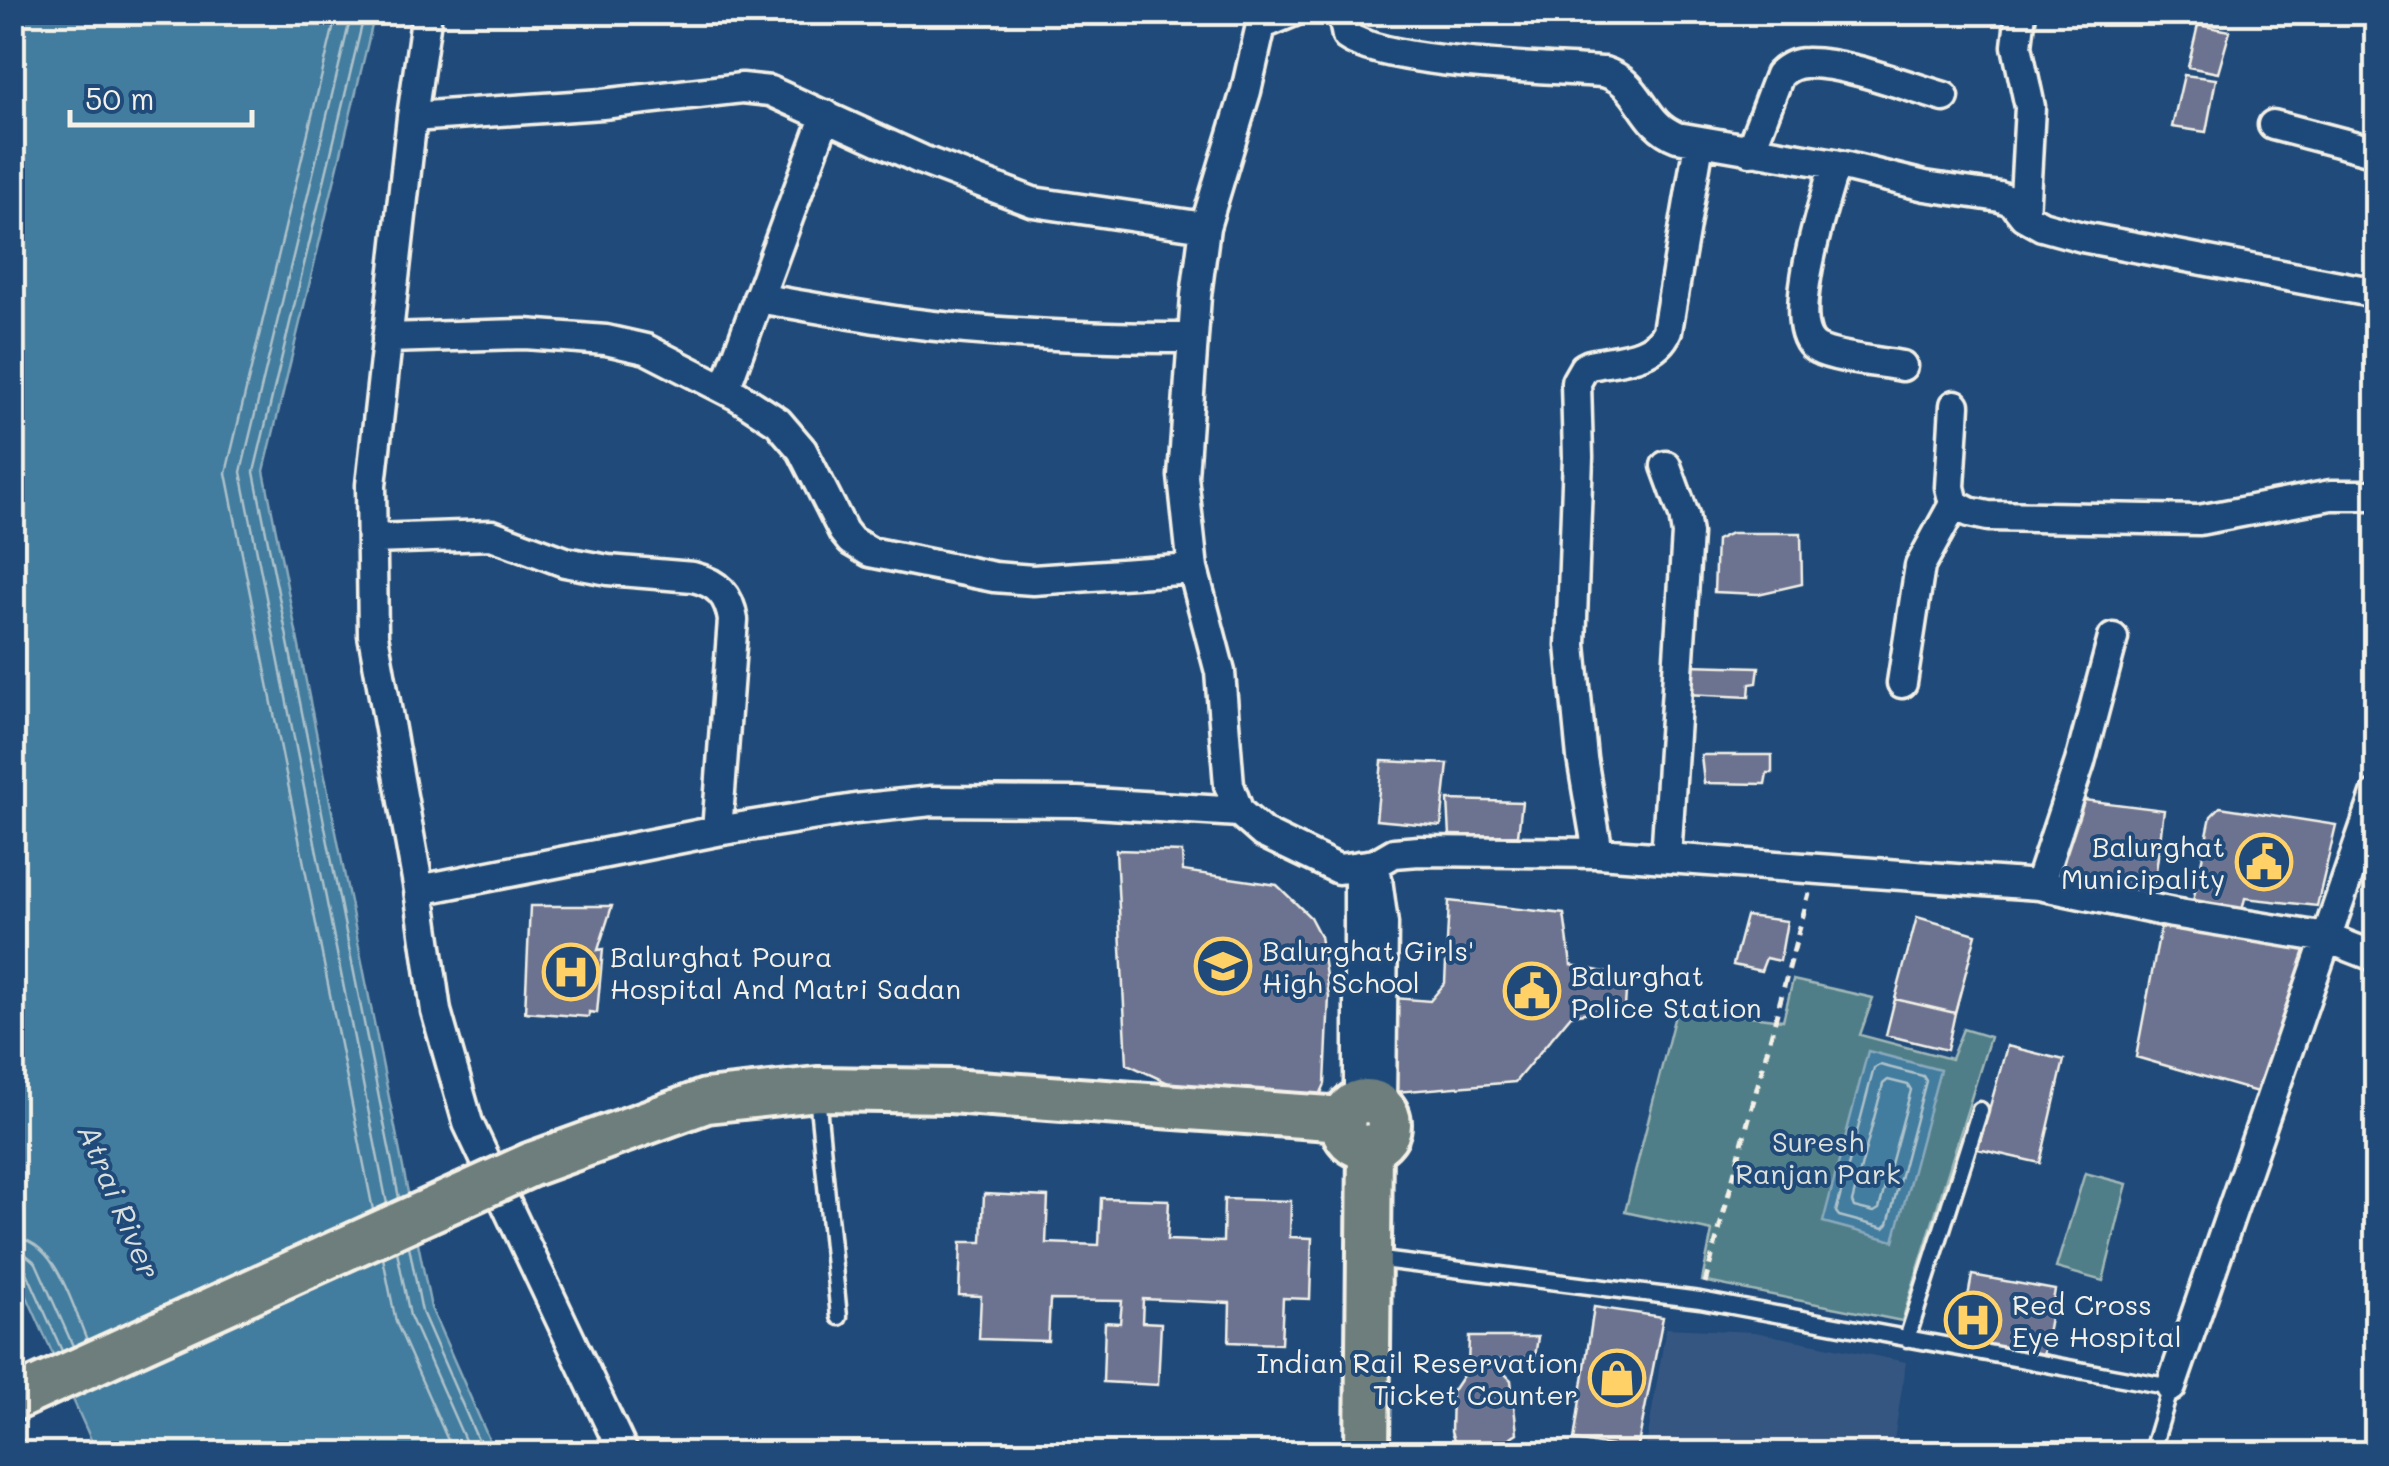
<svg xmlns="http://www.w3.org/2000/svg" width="2389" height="1466" font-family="Mali,sans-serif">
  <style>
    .built { fill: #365681 }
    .green { fill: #507e88; stroke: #a2b8b8; stroke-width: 2.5 }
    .water { fill: #437b9e; stroke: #8aaabc; stroke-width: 2.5 }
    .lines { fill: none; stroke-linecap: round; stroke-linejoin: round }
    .shore { stroke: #adc2ca; stroke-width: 2.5 }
    .building { fill: #6c7390; stroke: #f4f1e8; stroke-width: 2.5 }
    .service-casing { stroke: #f4f1e8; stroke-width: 21 }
    .minor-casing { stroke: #f4f1e8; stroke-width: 35 }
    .primary-casing { stroke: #f4f1e8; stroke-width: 50 }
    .path { stroke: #f4f1e8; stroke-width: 5; stroke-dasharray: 10 8; stroke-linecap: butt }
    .service { stroke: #1f4a7a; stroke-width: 14 }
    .minor { stroke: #1f4a7a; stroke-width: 28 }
    .primary { stroke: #6d7e7c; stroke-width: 42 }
    .primary-bridge-casing { stroke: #f4f1e8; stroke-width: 50; stroke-linecap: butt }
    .primary-bridge { stroke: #6d7e7c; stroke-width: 42 }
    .labels { text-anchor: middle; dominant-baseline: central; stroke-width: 8; stroke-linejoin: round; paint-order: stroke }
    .poi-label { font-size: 28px; fill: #f4f1e8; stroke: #1f4a7a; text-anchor: start }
    .park-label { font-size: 28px; fill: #dbe0da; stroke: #1f4a7a }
    .water-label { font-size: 30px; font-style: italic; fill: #d9dfdd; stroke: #1f4a7a }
  </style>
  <rect width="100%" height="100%" fill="#1f4a7a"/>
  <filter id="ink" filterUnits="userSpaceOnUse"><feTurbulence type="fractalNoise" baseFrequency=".01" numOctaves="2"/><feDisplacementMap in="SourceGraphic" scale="20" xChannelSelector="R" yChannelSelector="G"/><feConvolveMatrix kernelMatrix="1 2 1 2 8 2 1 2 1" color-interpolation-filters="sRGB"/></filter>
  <g filter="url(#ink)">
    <!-- built -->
    <path class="built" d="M1666,1328L1755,1332L1906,1362L1892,1453H1645Z"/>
    <!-- green -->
    <path class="green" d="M1793,980L1873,998L1860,1035L1951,1059L1963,1029L1990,1037L1902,1321L1702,1281L1712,1231L1625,1212L1677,1007L1783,1020Z
      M2085,1173L2127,1184L2103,1281L2056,1268Z"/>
    <!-- water -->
    <path class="water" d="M12,13H375L264,471L431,1308L495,1453H97L13,1265Z
      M1868,1051L1940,1070L1894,1241L1823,1222Z"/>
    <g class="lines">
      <!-- shore -->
      <path class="shore" d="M337,12L226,473L373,1210
        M352,12L241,472L387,1204
        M365,12L254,472L399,1198
        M1880,1065L1923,1076L1926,1081L1888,1224L1884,1228L1839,1216L1836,1212L1874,1068Z
        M1888,1080L1908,1085L1911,1090L1879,1209L1874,1212L1854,1207L1852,1202L1883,1084Z
        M12,1237C56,1239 72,1305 87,1340
        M409,1246L422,1312L484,1454
        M397,1251L410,1316L471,1454
        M12,1252L25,1254L36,1263L73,1346
        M383,1258L396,1322L454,1454
        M12,1265L26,1270L62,1351"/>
    </g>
    <!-- building -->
    <path class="building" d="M2198,25L2230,31L2218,73L2188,67Z
      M2184,75L2216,79L2206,132L2172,127Z
      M1731,533H1801L1802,584L1758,594L1714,592L1716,540Z
      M1689,665L1759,667L1757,683L1750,684L1749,697L1685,694Z
      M1701,755H1772V773H1767L1765,784L1704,783Z
      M1382,761L1448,764L1441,826L1376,820Z
      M2076,799L2164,810L2152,902L2060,882Z
      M1448,800L1522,802L1518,835L1450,836Z
      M2220,807L2336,825L2317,906L2245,898L2241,915L2192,906L2211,816Z
      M1116,850L1182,852L1183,871L1277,885L1310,917L1320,936L1329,996L1325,1084L1320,1095L1177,1087L1127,1064Z
      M1449,901L1564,914L1571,965L1627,977L1625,1007L1571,1015L1515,1082L1396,1092L1395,998L1430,1001L1445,983Z
      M530,906H612L598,950L603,949L597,1013L589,1012V1017L525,1012Z
      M1746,916L1787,921L1780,961L1766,958L1761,971L1733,965Z
      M1917,917L1976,934L1955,1013L1895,999Z
      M2162,920L2319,943L2264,1094L2136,1057Z
      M1895,999L1955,1013L1947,1050L1886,1035Z
      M2007,1046L2064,1060L2040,1163L1978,1149Z
      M984,1194L1048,1197L1046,1243L1099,1245L1101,1198L1169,1200L1167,1240L1223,1242L1224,1199L1291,1201L1290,1237L1312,1238L1310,1299L1283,1298L1281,1344L1229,1342L1230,1303L1143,1299L1142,1322L1161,1323L1158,1385L1103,1382L1105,1322L1120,1323L1122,1301L1050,1300L1048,1341L979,1339L981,1296L959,1295L961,1242H982Z
      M1972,1275L2055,1290L2042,1361L1959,1346Z
      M1594,1307L1663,1317L1637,1450L1574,1440Z
      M1469,1337H1538L1535,1357L1501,1360V1370L1511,1380L1517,1433L1506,1440L1509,1452L1515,1454H1438V1450L1458,1452L1451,1432L1452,1392L1468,1368Z"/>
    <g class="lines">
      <!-- service casing -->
      <g class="service-casing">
        <path id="service" d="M817,1095L839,1317
          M1374,1259L1700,1300L2171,1387L2151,1454
          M1907,1339L1980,1110
          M2337,1454L2376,1451"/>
      </g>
      <!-- minor casing -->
      <g class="minor-casing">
        <path id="minor" d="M427,12L412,117L371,485L373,635L419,890L436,1011L468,1123L624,1454
          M1264,12L1246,91L1205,227L1196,296L1183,476L1193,569L1220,672L1229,785L1239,812L1263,833L1338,869L1375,864L1394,853L1419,851L1598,853L2039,885L2173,913L2327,938L2376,957
          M1342,12L1347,36C1385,64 1550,68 1604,72C1643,84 1640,123 1677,137L1835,164L1925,186L2000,197L2013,202L2024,216L2042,226L2082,237L2376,293
          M2021,12L2017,46L2030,107L2024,216
          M1263,24L1292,12
          M412,117L602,104L742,88L770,91L922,160L1033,202L1205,227
          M2273,125L2376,152
          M1750,151L1779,75C1786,68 1795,63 1806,63C1844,62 1906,86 1944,97
          M1835,164C1826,197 1780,330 1818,349C1834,358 1881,362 1902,366
          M758,298C806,306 854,315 902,322C998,335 1096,338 1193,338
          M387,338L525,334L606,340L646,349L738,396L778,422L802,450L843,531L851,541L870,552L994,577L1033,580L1193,569
          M725,389L826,115
          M1955,405L1950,487L1954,504L1969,512L1988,516L2199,520L2331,495H2376
          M1666,466L1684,515L1687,534L1666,858
          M372,539L492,535L565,562L608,570L693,577C718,583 729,595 733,620L717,831
          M1902,683L1920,566L1954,504
          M1598,853L1582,758L1571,645L1578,457L1576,382L1584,368L1590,365C1617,359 1655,359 1667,331L1699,143
          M1375,864L1383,924L1381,1106
          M2039,885L2080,762L2113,638
          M419,890L717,831L855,809L932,801L1078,802L1239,812
          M1359,1102V866
          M2171,1387L2376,795
          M12,1452L14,1454"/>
      </g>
      <!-- primary casing -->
      <g class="primary-casing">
        <path id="primary" d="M1343 1124a23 23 0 1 1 46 0a23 23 0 1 1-46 0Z
          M532,1164L706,1101L817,1089L950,1091L1344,1119
          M1367,1454L1370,1146"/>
      </g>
      <!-- path -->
      <path class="path" d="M1705,1283L1809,893"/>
      <!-- service -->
      <use href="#service" class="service"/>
      <!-- minor -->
      <use href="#minor" class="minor"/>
      <!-- primary -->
      <use href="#primary" class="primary"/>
      <!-- primary-bridge casing -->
      <g class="primary-bridge-casing">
        <path id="primary-bridge" d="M12,1400L532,1164"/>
      </g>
      <!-- primary-bridge -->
      <use href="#primary-bridge" class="primary-bridge"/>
    </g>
  </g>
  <!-- icons -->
  <defs>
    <g id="civic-ring" transform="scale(2.875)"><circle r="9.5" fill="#1f4a7a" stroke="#ffd166" stroke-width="1.5"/><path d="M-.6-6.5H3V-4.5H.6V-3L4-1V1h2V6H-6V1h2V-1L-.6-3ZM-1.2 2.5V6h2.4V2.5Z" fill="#ffd166"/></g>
    <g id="school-ring" transform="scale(2.875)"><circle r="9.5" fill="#1f4a7a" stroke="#ffd166" stroke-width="1.5"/><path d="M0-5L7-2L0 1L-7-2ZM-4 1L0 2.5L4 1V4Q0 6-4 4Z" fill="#ffd166"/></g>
    <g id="hospital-ring" transform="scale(2.875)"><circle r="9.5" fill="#1f4a7a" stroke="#ffd166" stroke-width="1.5"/><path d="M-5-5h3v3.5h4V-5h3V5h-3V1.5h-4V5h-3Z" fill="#ffd166"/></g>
    <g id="shop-ring" transform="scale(2.875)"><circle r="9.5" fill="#1f4a7a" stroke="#ffd166" stroke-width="1.5"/><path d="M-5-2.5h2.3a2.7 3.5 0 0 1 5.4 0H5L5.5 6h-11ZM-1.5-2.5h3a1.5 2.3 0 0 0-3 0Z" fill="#ffd166"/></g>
  </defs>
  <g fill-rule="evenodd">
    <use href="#civic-ring" x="2264" y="862"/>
    <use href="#school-ring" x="1223" y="966"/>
    <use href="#hospital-ring" x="571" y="972"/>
    <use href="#civic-ring" x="1532" y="991"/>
    <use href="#hospital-ring" x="1973" y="1320"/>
    <use href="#shop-ring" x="1617" y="1378"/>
  </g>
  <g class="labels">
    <!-- poi labels -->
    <g class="poi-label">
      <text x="2225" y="846" text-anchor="end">Balurghat<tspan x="2225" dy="32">Municipality</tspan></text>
      <text x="1262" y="950">Balurghat Girls'<tspan x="1262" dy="32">High School</tspan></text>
      <text x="610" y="956">Balurghat Poura<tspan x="610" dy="32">Hospital And Matri Sadan</tspan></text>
      <text x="1571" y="975">Balurghat<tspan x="1571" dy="32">Police Station</tspan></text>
      <text x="2012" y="1304">Red Cross<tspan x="2012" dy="32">Eye Hospital</tspan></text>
      <text x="1578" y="1362" text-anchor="end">Indian Rail Reservation<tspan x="1578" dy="32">Ticket Counter</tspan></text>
    </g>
    <!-- park labels -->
    <g class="park-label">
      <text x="1818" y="1141">Suresh<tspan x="1818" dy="32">Ranjan Park</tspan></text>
    </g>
    <!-- water labels -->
    <g class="water-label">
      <text transform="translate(120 1201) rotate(67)">Atrai River</text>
    </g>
  </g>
  <!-- margin -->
  <rect width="2389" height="1466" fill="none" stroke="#1f4a7a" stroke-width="50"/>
  <rect x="25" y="25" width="2339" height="1416" fill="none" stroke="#f4f1e8" stroke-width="4" filter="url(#ink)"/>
  <!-- scale -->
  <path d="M70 110v15h182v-15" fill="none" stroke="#f4f1e8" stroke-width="5"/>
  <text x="85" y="110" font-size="30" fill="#f4f1e8" stroke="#1f4a7a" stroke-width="8" paint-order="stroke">50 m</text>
</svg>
